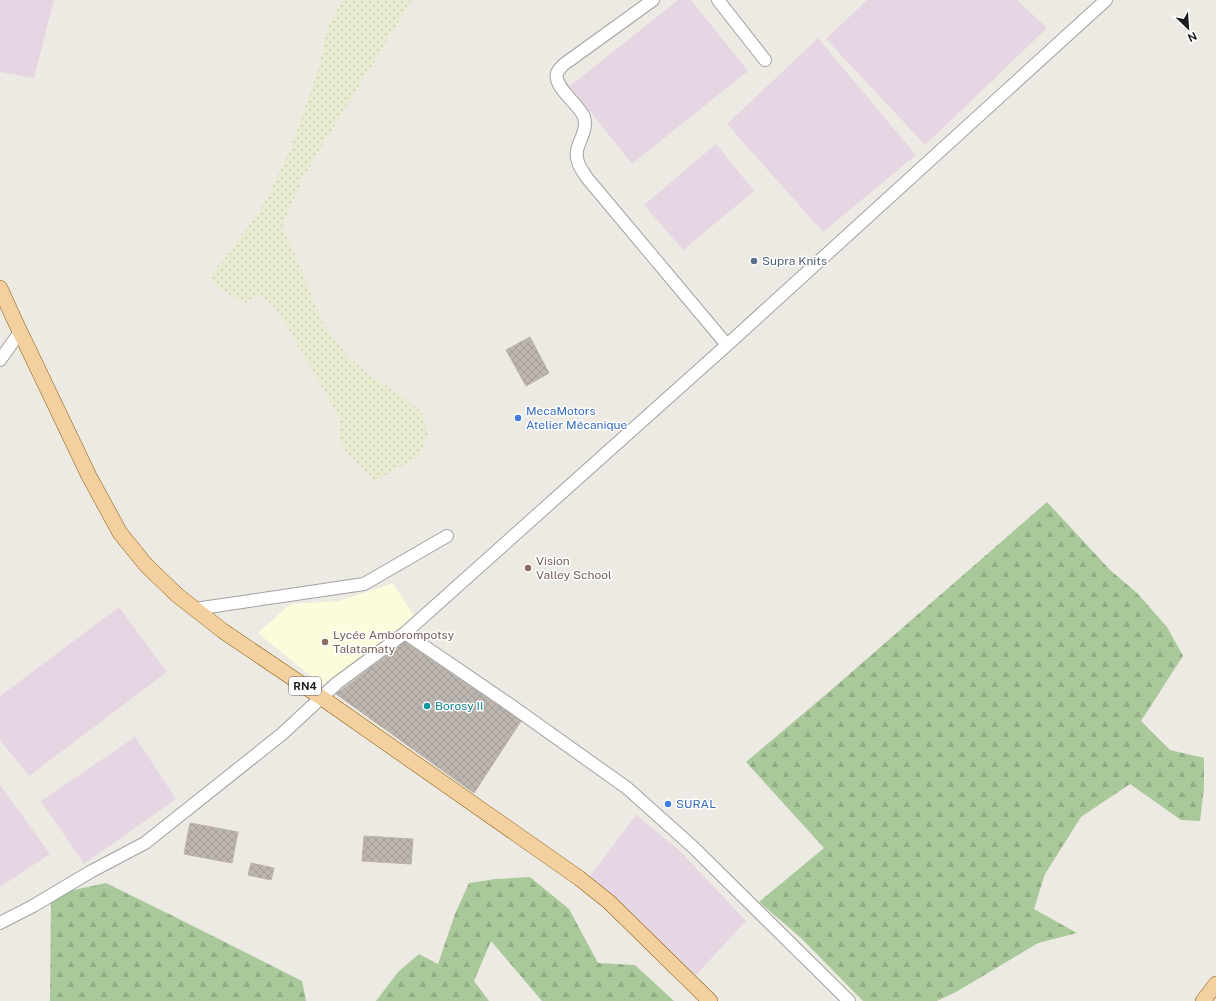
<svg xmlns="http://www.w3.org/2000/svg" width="1216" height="1001" font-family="'Public Sans',sans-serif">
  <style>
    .industrial { fill: #e6d6e3 }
    .education { fill: #fcfcdd }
    .farmland { fill: url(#farmland-dots) }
    .forest { fill: url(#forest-firs) }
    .building { fill: url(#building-cross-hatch); stroke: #beb1a7 }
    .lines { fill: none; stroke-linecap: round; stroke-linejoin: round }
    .minor-casing { stroke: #a1a1a1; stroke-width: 14 }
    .major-casing { stroke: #8a5f0c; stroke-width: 16 }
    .minor { stroke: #fff; stroke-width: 12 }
    .major { stroke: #f4d0a1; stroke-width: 15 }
    .service-dot { fill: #5c6f8a; stroke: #fff; stroke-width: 1.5 }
    .shop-dot { fill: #3f7fe0; stroke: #fff; stroke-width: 1.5 }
    .education-dot { fill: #8d6e63; stroke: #fff; stroke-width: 1.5 }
    .culture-dot { fill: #0f9aa8; stroke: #fff; stroke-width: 1.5 }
    .labels { text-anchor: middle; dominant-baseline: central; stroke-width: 3; stroke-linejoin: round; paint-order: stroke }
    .shield { fill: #fff; stroke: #616161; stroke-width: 1 }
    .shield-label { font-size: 11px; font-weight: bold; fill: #1d1d1d }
    .service-label { font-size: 12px; fill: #4e5e75; stroke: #fff; text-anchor: start }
    .shop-label { font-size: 12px; fill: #366cbe; stroke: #fff; text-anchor: start }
    .education-label { font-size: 12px; fill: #785e54; stroke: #fff; text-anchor: start }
    .culture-label { font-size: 12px; fill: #0d838f; stroke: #fff; text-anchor: start }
  </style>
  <defs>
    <pattern id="farmland-dots" width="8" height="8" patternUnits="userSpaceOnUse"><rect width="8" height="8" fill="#e9ebd0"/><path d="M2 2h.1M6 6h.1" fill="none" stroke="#c7c9b2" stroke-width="1.8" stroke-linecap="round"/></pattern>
    <pattern id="forest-firs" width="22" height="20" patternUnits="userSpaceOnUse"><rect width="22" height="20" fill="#a9c99b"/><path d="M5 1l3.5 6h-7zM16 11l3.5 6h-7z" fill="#91ac85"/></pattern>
    <pattern id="building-cross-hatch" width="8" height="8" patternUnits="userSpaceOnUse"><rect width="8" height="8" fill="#bdb6b0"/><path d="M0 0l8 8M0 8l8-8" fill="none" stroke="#a29c97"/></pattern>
  </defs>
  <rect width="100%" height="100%" fill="#edeae3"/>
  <!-- industrial -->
  <path class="industrial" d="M0,0H54L34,78L0,72Z
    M678,0H691L748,71L632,164L570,86Z
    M867,0H1017L1047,28L925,145L826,39Z
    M818,38L916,155L823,232L727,124Z
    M716,144L754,191L683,250L644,205Z
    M119,607L167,672L29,776L0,740V696Z
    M135,737L176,799L84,864L41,801Z
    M0,785L50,854L0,887Z
    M636,815L678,849L746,921L695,976L588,879Z"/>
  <!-- education -->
  <path class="education" d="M393,583L415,618L322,685L258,633L290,604L339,601Z"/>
  <!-- farmland -->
  <path class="farmland" d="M345,0H412L304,175L282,227L299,264L324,326L349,358L375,379L406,399L421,412L429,434L418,457L375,481L345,451L339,438V418L324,390L276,308L259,294L245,303L221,290L209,277L229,254L267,199L294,140L320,64L328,25L342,2Z"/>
  <!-- forest -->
  <path class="forest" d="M1047,502L1110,570L1137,593L1167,627L1183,656L1141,721L1170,750L1204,758V788L1200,821L1181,820L1130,784L1081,817L1045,874L1034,909L1077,933L1038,943L956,992L937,1001H863L801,938L759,902L824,848L746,762L830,691Z
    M530,877L569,909L598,963L635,965L674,1001H542L491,941L474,981L489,1001H376L398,972L419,954L438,964L455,914L469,883L495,879Z
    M106,883L175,917L302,981L306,1001H50L51,895Z"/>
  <!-- building -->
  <path class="building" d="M530,337L549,373L526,386L506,350Z
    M405,642L521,721L474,793L336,694Z
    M190,823L238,832L232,863L184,854Z
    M364,836L413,839L411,864L362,861Z
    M251,863L274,868L271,880L248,875Z"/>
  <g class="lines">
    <!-- minor casing -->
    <g class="minor-casing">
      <path id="minor" d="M653,0L563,65C561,68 558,70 557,73C553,87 579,104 584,117C589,135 572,145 578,162C579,167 584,173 587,178L727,345
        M718,0L765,60
        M0,360L20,332
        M195,609L364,584L447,536
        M405,633L509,704L627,788L693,847L849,1001
        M0,923L33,906L90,872L145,843L282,734L337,683L405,633L727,345L1106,0"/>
    </g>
    <!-- major casing -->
    <g class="major-casing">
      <path id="major" d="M0,288L14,319L89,476L120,533L146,565L177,595L223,631L322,698L579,878L609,902L710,1001
        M1203,1001L1216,984"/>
    </g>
    <!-- minor -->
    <use href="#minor" class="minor"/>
    <!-- major -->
    <use href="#major" class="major"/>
  </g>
  <!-- markers -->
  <circle class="service-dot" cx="754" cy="261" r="4"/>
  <g class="shop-dot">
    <circle cx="518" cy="418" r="4"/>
    <circle cx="668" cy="804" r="4"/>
  </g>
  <g class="education-dot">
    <circle cx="528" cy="568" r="4"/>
    <circle cx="325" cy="642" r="4"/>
  </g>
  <circle class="culture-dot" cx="427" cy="706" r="4"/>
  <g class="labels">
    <!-- shield labels -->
    <rect class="shield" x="289" y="677" width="32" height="18" rx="3"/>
    <g class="shield-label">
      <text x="305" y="686">RN4</text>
    </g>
    <!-- service labels -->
    <g class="service-label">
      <text x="762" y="261">Supra Knits</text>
    </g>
    <!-- shop labels -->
    <g class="shop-label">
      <text x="526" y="411">MecaMotors<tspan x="526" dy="14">Atelier Mécanique</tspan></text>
      <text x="676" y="804">SURAL</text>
    </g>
    <!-- education labels -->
    <g class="education-label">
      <text x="536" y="561">Vision<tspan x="536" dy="14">Valley School</tspan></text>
      <text x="333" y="635">Lycée Amborompotsy<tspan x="333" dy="14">Talatamaty</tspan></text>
    </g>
    <!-- culture labels -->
    <g class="culture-label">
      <text x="435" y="706">Borosy II</text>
    </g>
  </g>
  <!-- north arrow -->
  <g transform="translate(1188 28) rotate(155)" stroke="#ffffff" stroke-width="3" paint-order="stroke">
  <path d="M0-3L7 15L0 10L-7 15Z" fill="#1d1d1d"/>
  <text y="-6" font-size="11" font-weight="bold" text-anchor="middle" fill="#1d1d1d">N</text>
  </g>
</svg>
